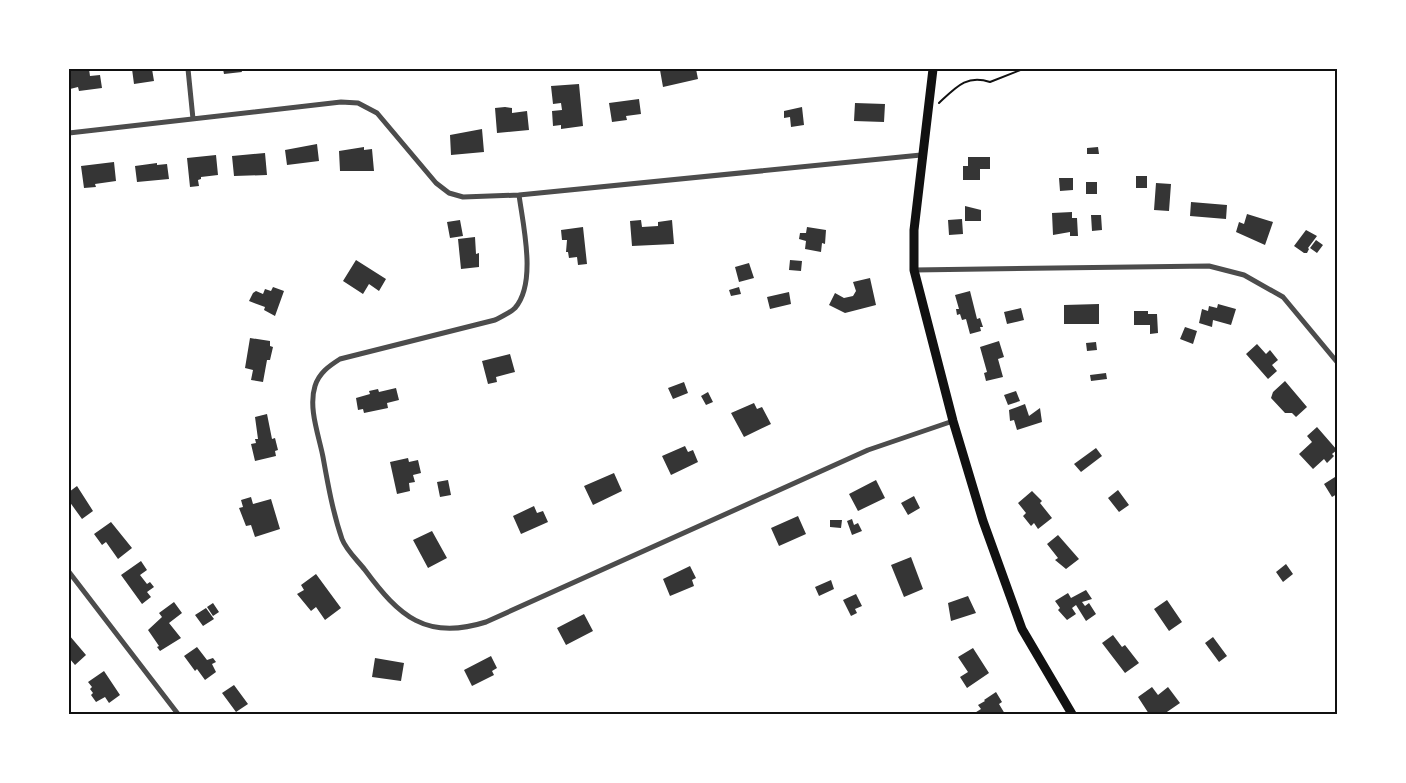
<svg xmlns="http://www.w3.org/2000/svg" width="1406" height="783" font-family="Arial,sans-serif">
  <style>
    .building { fill: #353535 }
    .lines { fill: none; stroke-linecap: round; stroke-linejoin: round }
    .path { stroke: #111; stroke-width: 2 }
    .minor { stroke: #4c4c4c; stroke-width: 5 }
    .secondary { stroke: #111; stroke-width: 9 }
    .neatline { fill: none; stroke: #111; stroke-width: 2 }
  </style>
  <rect width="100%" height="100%" fill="#fff"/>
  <!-- building -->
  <path class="building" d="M69,69H89L90,76L100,75L102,88L79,91L78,87L70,89Z
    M132,69H152L154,81L134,84Z
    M223,69H241L242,72L224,74Z
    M667,69H696L698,79L663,87L660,70Z
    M579,84L583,126L561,129V125L553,126L552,111L562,110L561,103L553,104L551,86Z
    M639,99L641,114L626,116L627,120L612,122L609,103Z
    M855,103L885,104L884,122L854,121Z
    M505,107L512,108V113L527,111L529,130L497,133L495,108Z
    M802,107L804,125L791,127L790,117L784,118V111Z
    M482,129L484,152L451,155L450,135Z
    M317,144L319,161L287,165L285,150Z
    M364,147V150L372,149L374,171H340L339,151Z
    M1098,147L1099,154H1087V148Z
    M265,153L267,175L234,176L232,156Z
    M216,155L218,175L201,177V179L198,180L199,186L190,187L187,158Z
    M968,157H990V169H980V180H963V166H968Z
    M114,162L116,181L95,184L96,187L84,188L81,166Z
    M157,163V165L167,164L169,179L137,182L135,166Z
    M1136,176H1147V188H1136Z
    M1059,178H1073V190L1060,191Z
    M1086,182H1097V194H1086Z
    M1156,183L1171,184L1169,211L1154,210Z
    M1191,202L1227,205L1226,219L1190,216Z
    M965,206L981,210V221H965Z
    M1072,212V218H1077L1078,236H1070V232L1053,235L1052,213Z
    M1247,214L1273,222L1265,245L1236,232L1239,222L1244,224Z
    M1091,215H1101L1102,230L1092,231Z
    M962,219L963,234L949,235L948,220Z
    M460,220L463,236L450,238L447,222Z
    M641,220L642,227L658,226V222L672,220L674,244L632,246L630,221Z
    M583,227L587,264L578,265L577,257L569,258L568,252H566L567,240H562L561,230Z
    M807,227L826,230L825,244L822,243L821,252L805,249L806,241L799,239L800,233H806Z
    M1306,230L1317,236L1308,248L1309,249L1307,253H1304L1294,246Z
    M475,237L476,254L479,253V267L461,269L458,239Z
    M1316,240L1323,245L1317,253L1310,248Z
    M356,260L386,279L379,291L369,284L363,294L343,281Z
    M790,260L802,261L801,271L789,270Z
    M749,263L754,278L739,282L735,267Z
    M870,278L876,305L845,313L829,305L835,293L844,298L853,296L856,291L853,282Z
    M273,287L284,291L275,316L264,310L265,307L249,301L253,293L256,291L263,294L265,289L271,291Z
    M739,287L741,294L731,296L729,290Z
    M970,291L977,319L980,318L983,327H980L981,331L970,334L966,319L962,320L960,314L957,315L956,309H959L955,295Z
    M789,292L791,304L770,309L767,297Z
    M1099,304V324H1064V305Z
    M1218,304L1236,309L1231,325L1213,320L1212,327L1199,323L1202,309L1208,311L1209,306L1217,308Z
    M1021,308L1024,320L1007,324L1004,312Z
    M1134,311H1148V314H1157L1158,333L1150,334V325H1134Z
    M1185,327L1197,331L1193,344L1180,339Z
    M250,338L270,341V346L273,347L270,360H267L263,382L251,380L253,370L245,368Z
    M999,341L1004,357L998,359L1003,377L986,381L984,373L987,372L980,347Z
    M1096,342L1097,350L1087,351L1086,343Z
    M1257,344L1266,354L1270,350L1278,360L1272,365L1277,371L1268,379L1246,354Z
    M510,354L515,372L496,377L497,382L488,384L482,361Z
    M1106,373L1107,379L1091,381L1090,375Z
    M1285,381L1307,407L1296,417L1292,413H1285L1271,398L1273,392Z
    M684,382L688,393L673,399L668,388Z
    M396,388L399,400L387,403L388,408L364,413L363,409L358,410L356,398L370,394L369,391L378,389L379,392Z
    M1016,391L1020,401L1008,405L1004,395Z
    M708,392L713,402L706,405L701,396Z
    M754,403L757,409L762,407L771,424L744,437L731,413Z
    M1025,404L1029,416L1040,408L1042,422L1017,430L1014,420L1010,421L1009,410Z
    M267,414L272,439L275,438L278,450L275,451L276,456L255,461L251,444L256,443L255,439H258L255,417Z
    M1317,427L1337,450L1332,454L1334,456L1327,463L1324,459L1313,469L1299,454L1312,442L1307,436Z
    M685,446L688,452L693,450L698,462L671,475L662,456Z
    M1096,448L1102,456L1081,472L1074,464Z
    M408,458L409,462L418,460L421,473L413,475L415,482L409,483L410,491L397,494L390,462Z
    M614,473L622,491L593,505L584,486Z
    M1335,477L1337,494L1332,497L1324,484Z
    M448,480L451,495L440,497L437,482Z
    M876,480L885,498L858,511L849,494Z
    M77,486L93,511L82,519L69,501V492Z
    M1118,490L1129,505L1119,512L1108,498Z
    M1032,491L1042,501L1040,503L1052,518L1038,529L1034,523L1031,526L1023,516L1026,513L1018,503Z
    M914,496L920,508L908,515L901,503Z
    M251,497L253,504L271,499L280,529L255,537L251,525L246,526L239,508L243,507L241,500Z
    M534,506L537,513L543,511L548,522L521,534L513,516Z
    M798,516L806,534L779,546L771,528Z
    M852,519L854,525L858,523L862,531L852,535L847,521Z
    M830,520H842L841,528L830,527Z
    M111,522L132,548L118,559L106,542L102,545L94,534Z
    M432,531L447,558L428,568L413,540Z
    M1058,535L1079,559L1066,569L1055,560L1058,558L1047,544Z
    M911,557L923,589L904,597L891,565Z
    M141,561L147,570L140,575L147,584L150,582L154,587L147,592L151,597L142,604L121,575Z
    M1286,564L1293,574L1283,582L1276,572Z
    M690,566L696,578L692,580L694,586L670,596L663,579Z
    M316,574L341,608L325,620L316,607L311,611L297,594L304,590L301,585Z
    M831,580L834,589L819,596L815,587Z
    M1086,590L1092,599L1082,602L1085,606L1089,603L1096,614L1086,621L1076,605L1072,608L1076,614L1067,620L1058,610L1060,608L1055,601L1068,593L1071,598Z
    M856,594L862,606L855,609L857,613L851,616L843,600Z
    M968,596L976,613L951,621L948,603Z
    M1167,600L1182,622L1169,631L1154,609Z
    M174,602L182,613L169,623L181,638L160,651L157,647L159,646L148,630L162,617L159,613Z
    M213,603L219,612L213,616L207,607Z
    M206,608L214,619L203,626L195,615Z
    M584,614L593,631L566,645L557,628Z
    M69,635L86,655L75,665L69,658Z
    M1113,635L1122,647L1125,645L1139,663L1125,673L1102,643Z
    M1213,637L1227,656L1219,662L1205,643Z
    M197,647L207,660L213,658L216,662L212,664L216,672L205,680L197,669L195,671L184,656Z
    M973,648L989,673L967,688L960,677L968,672L958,657Z
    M491,656L497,668L492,671L494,675L472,686L464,670Z
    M375,658L404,663L401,681L372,677Z
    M104,671L120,695L109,703L105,697L96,702L91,695L93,693L90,689L92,687L88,682Z
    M234,685L248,704L236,712L222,693Z
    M1152,687L1158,695L1168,687L1180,703L1164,714H1149L1138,697Z
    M996,692L1002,702L999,704L1005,714H973L981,709L978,705L985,701L984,700Z"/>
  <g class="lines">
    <!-- path -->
    <path class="path" d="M939,103C956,87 967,74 990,82L1023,69"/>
    <!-- minor -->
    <path class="minor" d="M188,69L193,119
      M69,133L341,102L358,103L377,113L436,183L449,193L463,197L519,195L921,155
      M519,195C523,225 537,283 515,308C510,313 501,317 495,320L340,359C329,366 319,373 315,386C308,408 319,436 323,457C328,485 333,513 342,539C346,550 358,561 365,570C399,616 426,641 486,622L868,450L953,421
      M914,270L1209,266L1244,275L1283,297L1337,362
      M69,572L178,714"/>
    <!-- secondary -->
    <path class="secondary" d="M933,69L914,230V270L953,421L983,521L1022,629L1072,714"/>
  </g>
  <!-- border -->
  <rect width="1406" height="783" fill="none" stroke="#ffffff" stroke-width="140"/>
  <rect x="70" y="70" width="1266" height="643" class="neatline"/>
</svg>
